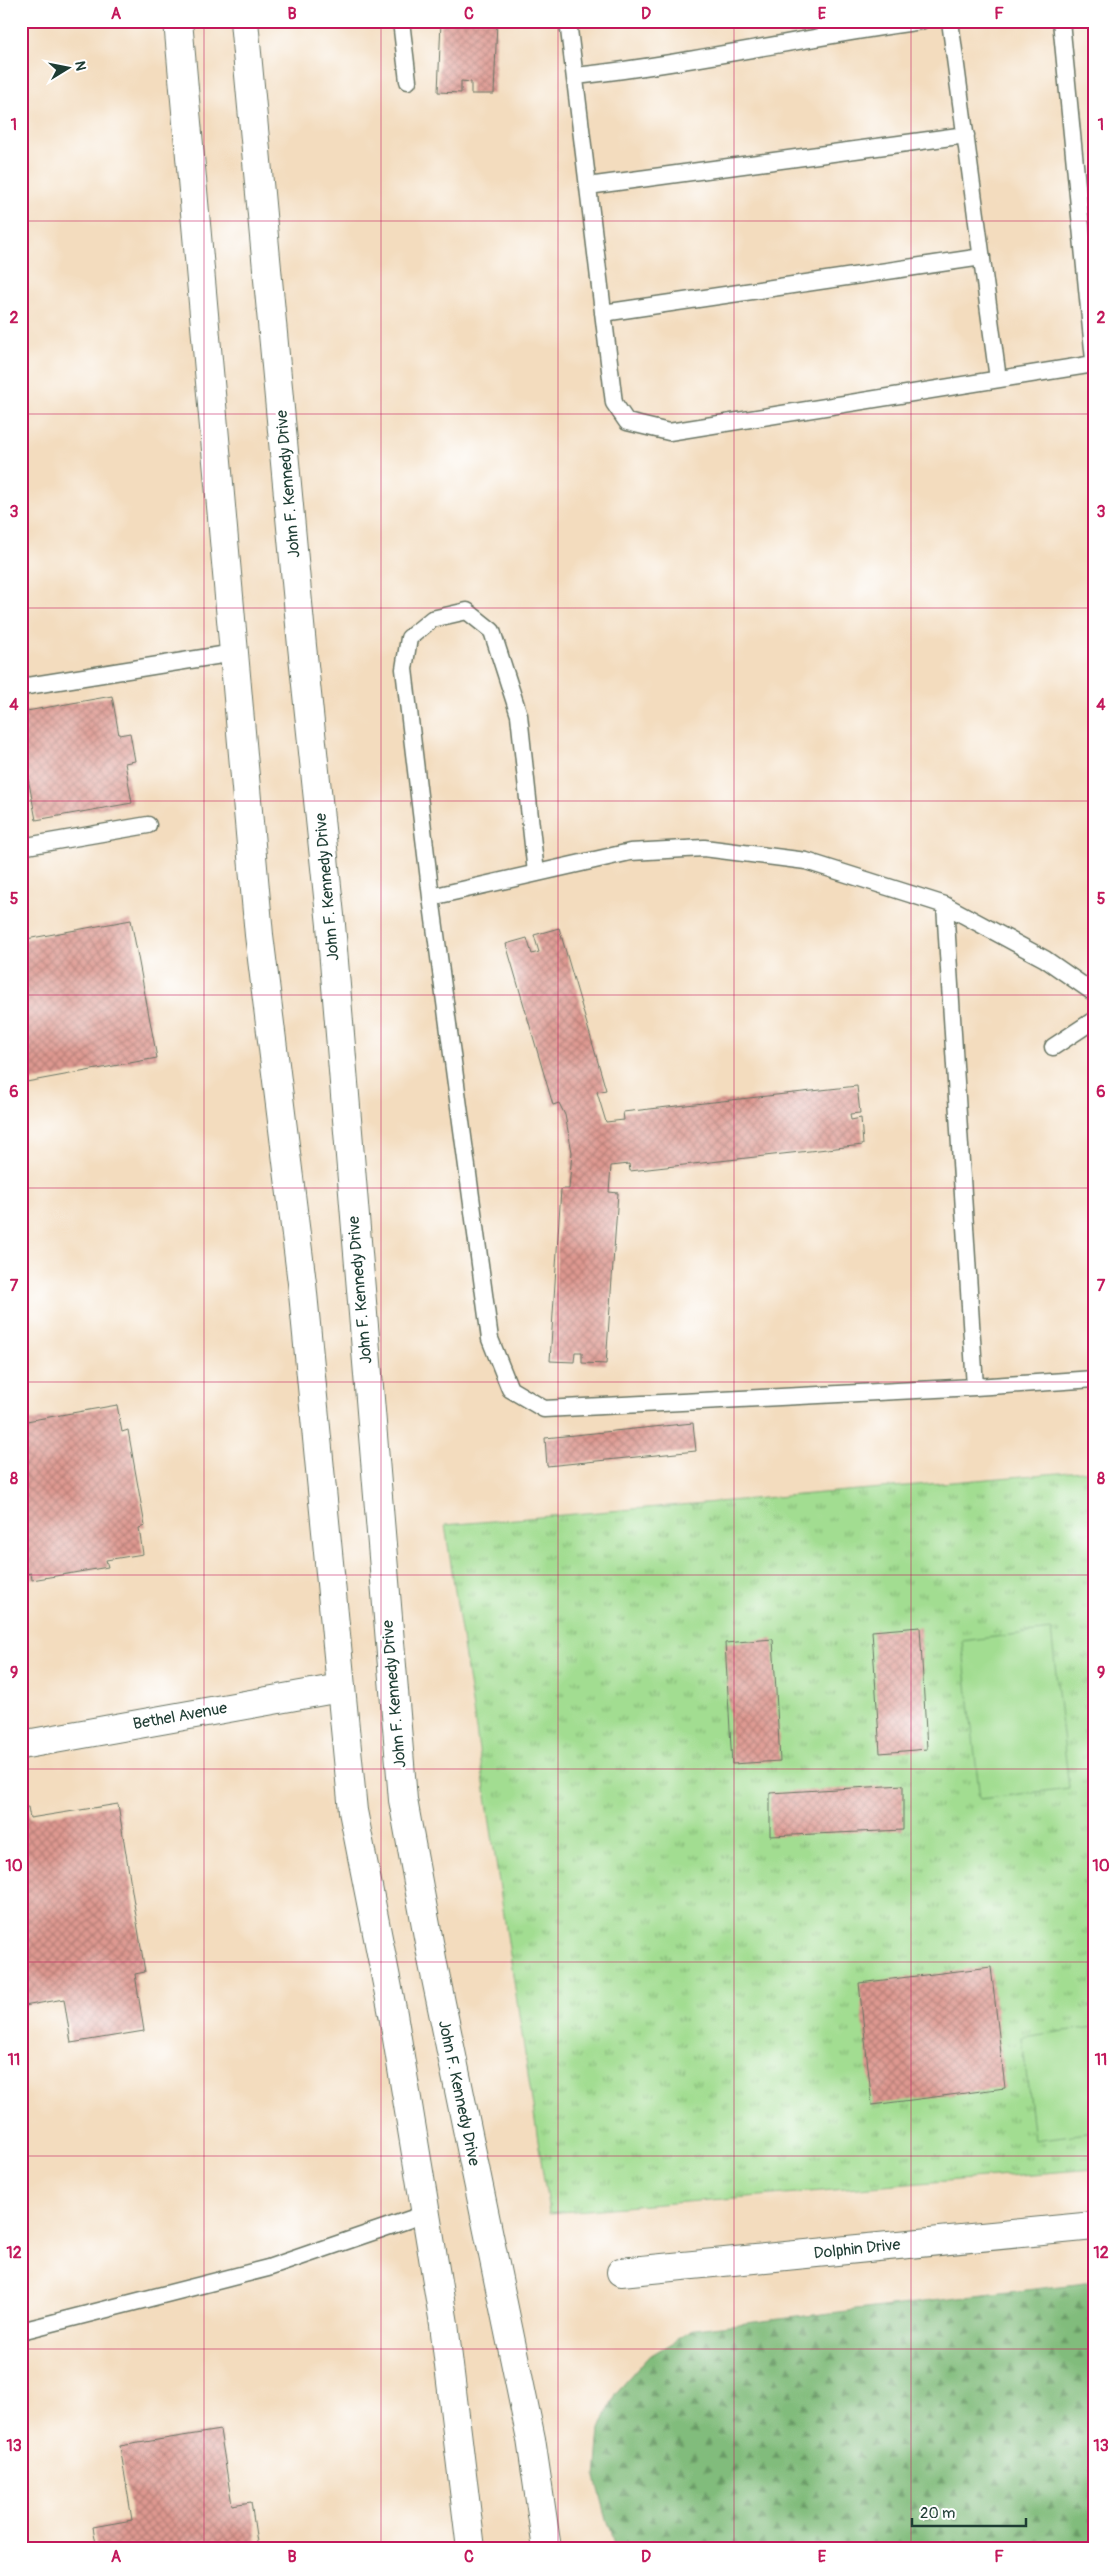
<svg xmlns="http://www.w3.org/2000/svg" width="1115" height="2570" font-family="Pangolin,sans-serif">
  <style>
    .forest { fill: url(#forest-firs); stroke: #507c58 }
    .park { fill: url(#park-tufts); stroke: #608d62 }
    .pitch { fill: #a2dd91; stroke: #608d62 }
    .building { fill: url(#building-cross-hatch) }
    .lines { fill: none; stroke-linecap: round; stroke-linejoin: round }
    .lane-casing { stroke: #697564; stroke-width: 19 }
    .street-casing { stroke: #697564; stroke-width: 30 }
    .highway-casing { stroke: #697564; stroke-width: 30 }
    .lane { stroke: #fff; stroke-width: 16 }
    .street { stroke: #fff; stroke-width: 28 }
    .highway { stroke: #fff; stroke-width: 28 }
    .grid { fill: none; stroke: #c2185b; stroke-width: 1; stroke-opacity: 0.55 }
    .labels { text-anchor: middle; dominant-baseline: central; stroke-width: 5; stroke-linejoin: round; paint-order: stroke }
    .street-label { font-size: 16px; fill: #1f3d34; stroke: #fff }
    .neatline { fill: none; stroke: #c2185b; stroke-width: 2 }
    .grid-label { font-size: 16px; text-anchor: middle; font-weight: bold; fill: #c2185b }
  </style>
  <defs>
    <pattern id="forest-firs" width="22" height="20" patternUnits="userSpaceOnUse" patternTransform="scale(1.25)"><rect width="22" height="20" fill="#81bc7b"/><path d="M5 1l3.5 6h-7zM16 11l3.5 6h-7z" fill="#699a66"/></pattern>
    <pattern id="park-tufts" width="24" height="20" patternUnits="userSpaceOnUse" patternTransform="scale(1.25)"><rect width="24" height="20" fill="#a2dd91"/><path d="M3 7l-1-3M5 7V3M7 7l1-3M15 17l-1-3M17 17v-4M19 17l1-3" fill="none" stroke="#83b477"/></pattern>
    <pattern id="building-cross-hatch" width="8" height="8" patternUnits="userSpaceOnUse" patternTransform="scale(1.25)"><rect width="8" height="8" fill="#de9890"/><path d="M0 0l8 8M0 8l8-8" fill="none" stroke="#b37d76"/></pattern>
  </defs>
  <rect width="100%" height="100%" fill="#fff"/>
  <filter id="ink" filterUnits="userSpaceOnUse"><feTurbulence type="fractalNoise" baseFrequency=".02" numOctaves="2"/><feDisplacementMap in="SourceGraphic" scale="10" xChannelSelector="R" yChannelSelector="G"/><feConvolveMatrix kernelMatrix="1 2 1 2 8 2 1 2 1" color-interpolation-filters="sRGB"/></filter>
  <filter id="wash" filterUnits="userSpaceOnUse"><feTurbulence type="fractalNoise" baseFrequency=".0096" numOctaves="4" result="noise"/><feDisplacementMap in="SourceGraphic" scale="20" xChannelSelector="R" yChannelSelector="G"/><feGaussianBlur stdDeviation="1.12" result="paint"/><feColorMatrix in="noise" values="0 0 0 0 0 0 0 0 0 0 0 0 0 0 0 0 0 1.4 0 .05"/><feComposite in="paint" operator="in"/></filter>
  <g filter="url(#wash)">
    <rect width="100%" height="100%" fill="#f3dcbe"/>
    <!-- forest -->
    <path class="forest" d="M1094,2282V2549H615L596,2478L600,2429L615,2394L648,2357L695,2329Z"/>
    <!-- park -->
    <path class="park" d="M1094,1470V2169L549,2213L445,1525Z"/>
    <!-- pitch -->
    <path class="pitch" d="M1051,1630L1069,1788L980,1799L962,1641Z
      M1094,2027V2132L1034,2140L1022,2037Z"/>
    <g id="blocks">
      <!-- building -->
      <path class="building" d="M441,21H497L494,94H471V82L461,81V93L438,92Z
        M112,696L119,735L130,733L135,761L125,763L132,803L36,820L21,741V712Z
        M131,920L157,1058L21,1083V940Z
        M559,928L606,1090L597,1092L606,1122L624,1120L623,1112L857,1086L860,1113L850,1114L851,1120L861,1118L863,1145L630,1171L629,1164L611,1166L609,1192L618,1193L606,1364L582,1363V1352H575L574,1362L550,1361L561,1189H569L572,1152L565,1115L559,1103L553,1105L506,944L527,938L532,954L539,952L534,935Z
        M117,1405L122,1432L128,1430L145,1526L139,1528L143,1554L106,1560L108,1567L32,1580L31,1573L21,1575V1422Z
        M693,1423L696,1451L547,1466L545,1438Z
        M920,1627L927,1749L880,1753L872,1631Z
        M773,1639L780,1761L732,1764L725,1643Z
        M903,1785V1830L770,1836V1793Z
        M118,1804L145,1972L135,1974L144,2031L71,2043L64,1999L24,2006L21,1992V1808L28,1807L30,1818Z
        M991,1967L1005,2088L872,2105L859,1983Z
        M220,2430L232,2505L251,2502L258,2549H97L93,2527L132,2520L120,2446Z"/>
    </g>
  </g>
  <g filter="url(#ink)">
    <use href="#blocks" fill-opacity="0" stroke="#697564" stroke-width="1"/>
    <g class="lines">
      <!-- lane casing -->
      <g class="lane-casing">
        <path id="lane" d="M401,21L408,81
          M568,21L614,403L627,422L669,432L1094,364
          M950,21L998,379
          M1061,21L1094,360
          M576,76C692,63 806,37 921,21
          M588,186L966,135
          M603,313L982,257
          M21,687L234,653
          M21,847L148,825
          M536,873L519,715L492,631L467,611L432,619L409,638L404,669L431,897L490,1339L510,1389L544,1409L975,1387L1094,1379
          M431,897L630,852L704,848L806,861L945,905L1045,959L1094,993
          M945,905L975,1387
          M1053,1047L1094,1020
          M21,2331L268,2268L425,2214"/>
      </g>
      <!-- street casing -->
      <g class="street-casing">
        <path id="street" d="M21,1745L340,1688
          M621,2272L1094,2226"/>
      </g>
      <!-- highway casing -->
      <g class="highway-casing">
        <path id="highway" d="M178,21L259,935L302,1283L353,1811L393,2014L444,2324L471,2549
          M244,21L302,646L331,925L403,1800L433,1964L531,2439L547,2549"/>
      </g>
      <!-- lane -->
      <use href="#lane" class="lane"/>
      <!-- street -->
      <use href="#street" class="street"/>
      <!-- highway -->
      <use href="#highway" class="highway"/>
    </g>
  </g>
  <!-- grid -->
  <path class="grid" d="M204,21V2549M381,21V2549M558,21V2549M734,21V2549M911,21V2549M21,221H1094M21,414H1094M21,608H1094M21,801H1094M21,995H1094M21,1188H1094M21,1382H1094M21,1575H1094M21,1769H1094M21,1962H1094M21,2156H1094M21,2349H1094"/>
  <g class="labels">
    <!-- street labels -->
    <g class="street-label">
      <text transform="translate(288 484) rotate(-95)">John F. Kennedy Drive</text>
      <text transform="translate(327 887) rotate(-95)">John F. Kennedy Drive</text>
      <text transform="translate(360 1290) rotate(-95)">John F. Kennedy Drive</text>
      <text transform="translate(394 1694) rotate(-95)">John F. Kennedy Drive</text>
      <text transform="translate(180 1716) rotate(-10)">Bethel Avenue</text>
      <text transform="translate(459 2093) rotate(78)">John F. Kennedy Drive</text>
      <text transform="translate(857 2249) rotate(-6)">Dolphin Drive</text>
    </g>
  </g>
  <!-- margin -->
  <rect width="1115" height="2570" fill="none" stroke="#fff" stroke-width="55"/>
  <!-- north arrow -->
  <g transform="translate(68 68) rotate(80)" stroke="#ffffff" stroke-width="4" paint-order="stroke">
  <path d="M0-4L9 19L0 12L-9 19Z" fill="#1f3d34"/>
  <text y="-8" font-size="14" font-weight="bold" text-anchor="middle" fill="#1f3d34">N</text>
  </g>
  <!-- scale -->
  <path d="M912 2518v8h114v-8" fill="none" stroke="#1f3d34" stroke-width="2.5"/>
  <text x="920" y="2518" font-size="15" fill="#1f3d34" stroke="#ffffff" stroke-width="4" paint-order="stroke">20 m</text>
  <rect x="28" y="28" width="1060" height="2514" class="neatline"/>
  <g class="grid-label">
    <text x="116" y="19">A</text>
    <text x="292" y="19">B</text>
    <text x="469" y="19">C</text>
    <text x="646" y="19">D</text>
    <text x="822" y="19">E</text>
    <text x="999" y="19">F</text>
    <text x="14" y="130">1</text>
    <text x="1101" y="130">1</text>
    <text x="14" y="323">2</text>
    <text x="1101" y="323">2</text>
    <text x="14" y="517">3</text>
    <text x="1101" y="517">3</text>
    <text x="14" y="710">4</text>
    <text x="1101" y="710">4</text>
    <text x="14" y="904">5</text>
    <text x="1101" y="904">5</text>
    <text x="14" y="1097">6</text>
    <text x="1101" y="1097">6</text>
    <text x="14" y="1291">7</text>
    <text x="1101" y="1291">7</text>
    <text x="14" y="1484">8</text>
    <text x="1101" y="1484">8</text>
    <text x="14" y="1678">9</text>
    <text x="1101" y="1678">9</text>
    <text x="14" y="1871">10</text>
    <text x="1101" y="1871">10</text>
    <text x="14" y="2065">11</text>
    <text x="1101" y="2065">11</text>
    <text x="14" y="2258">12</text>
    <text x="1101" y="2258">12</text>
    <text x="14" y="2451">13</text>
    <text x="1101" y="2451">13</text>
    <text x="116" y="2562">A</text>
    <text x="292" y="2562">B</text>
    <text x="469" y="2562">C</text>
    <text x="646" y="2562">D</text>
    <text x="822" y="2562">E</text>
    <text x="999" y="2562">F</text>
  </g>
</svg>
